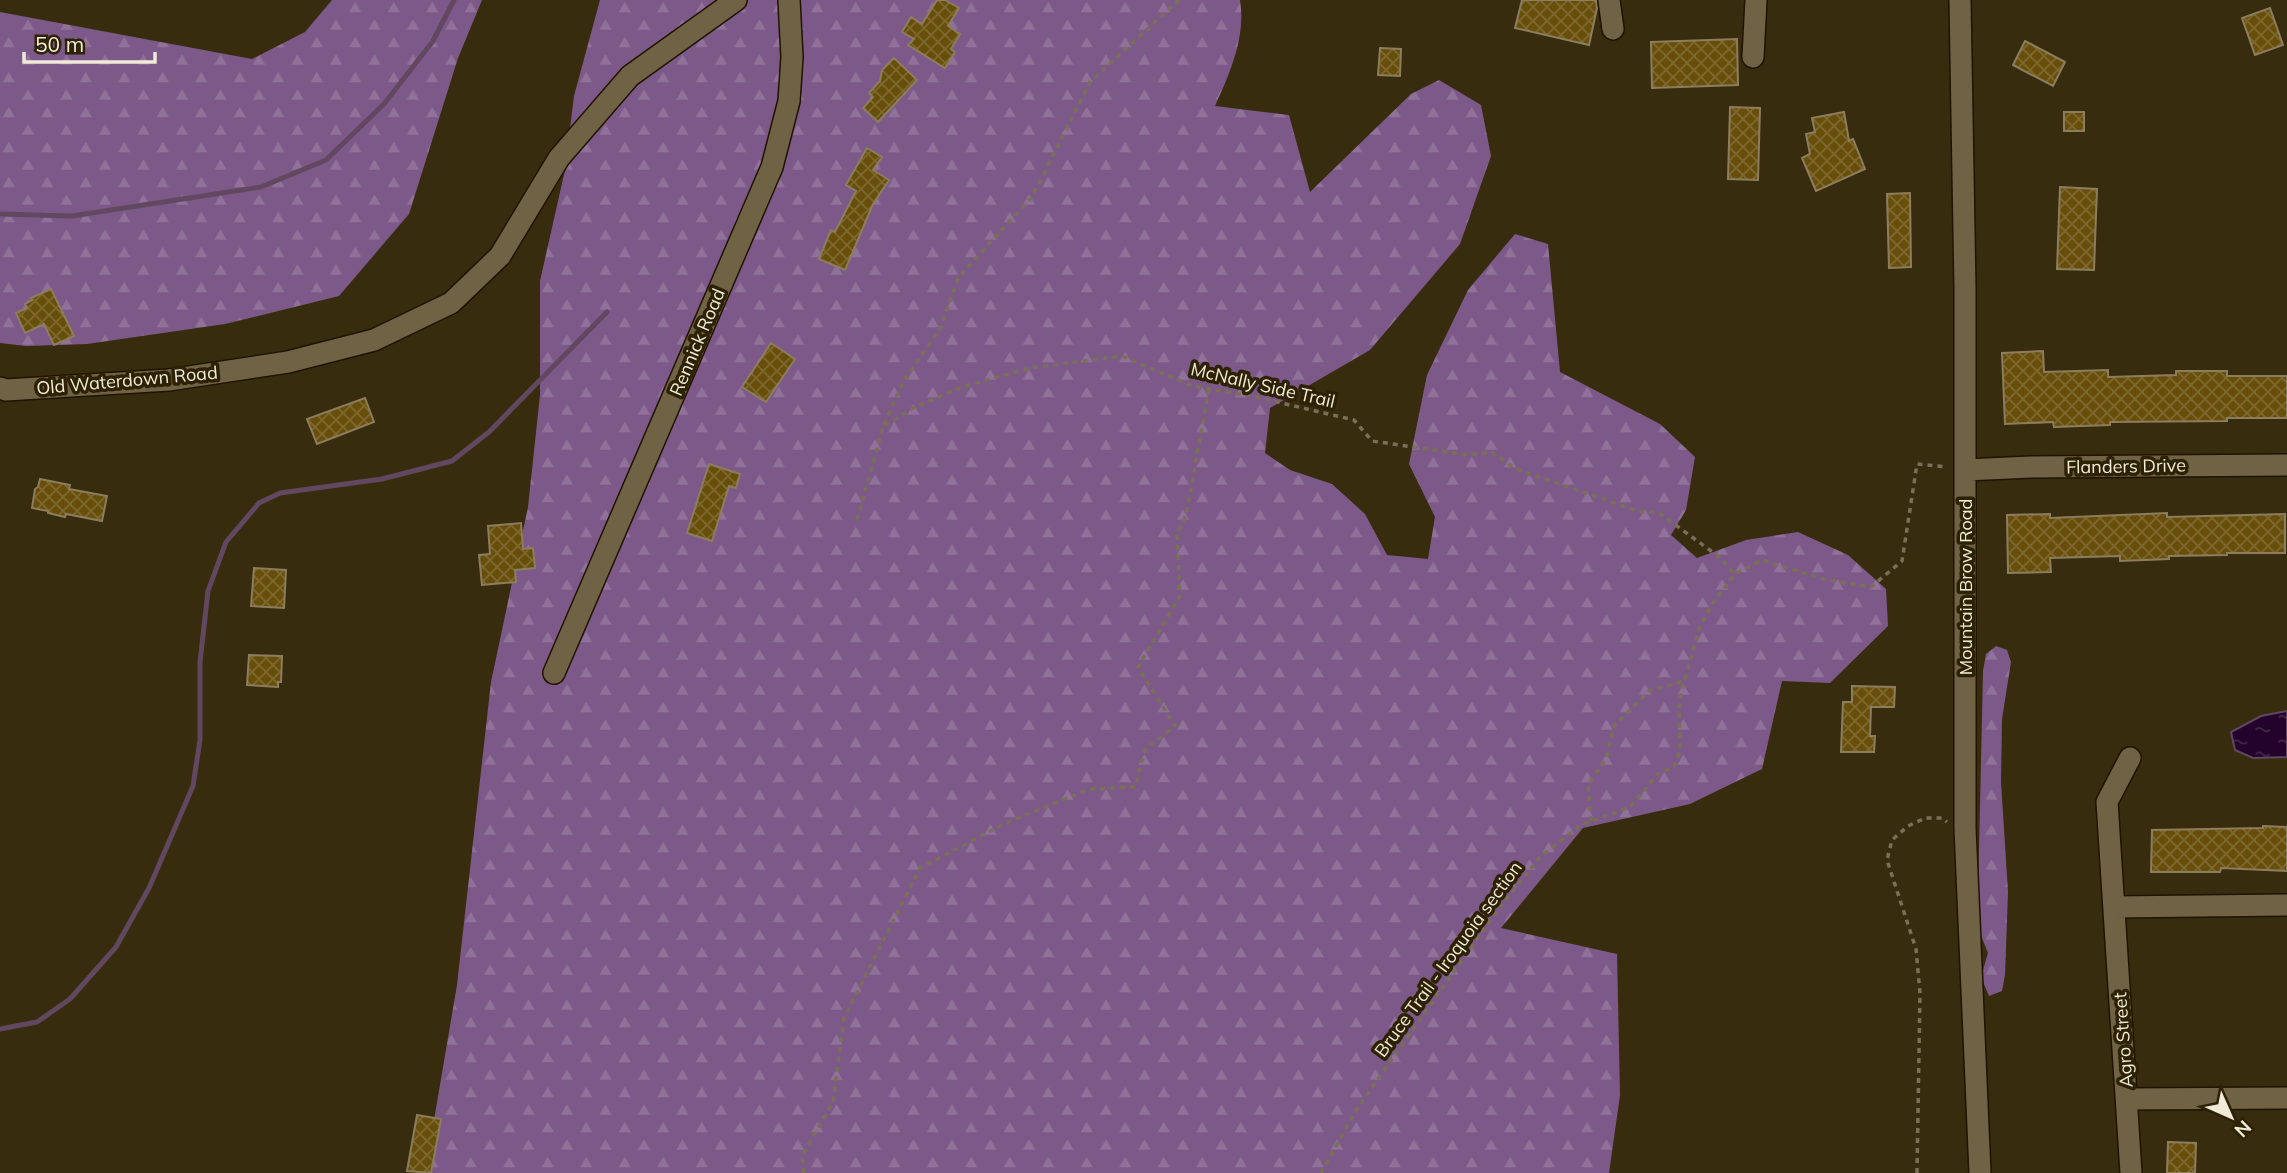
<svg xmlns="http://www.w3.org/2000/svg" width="2287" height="1173" font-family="Mulish,sans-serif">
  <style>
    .forest { fill: url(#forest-firs) }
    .water { fill: url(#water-ripples); stroke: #614860; stroke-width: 2 }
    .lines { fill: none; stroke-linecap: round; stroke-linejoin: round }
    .stream { stroke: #614860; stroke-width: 5 }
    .building { fill: url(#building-cross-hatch); stroke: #8c7d5e; stroke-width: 2 }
    .minor-casing { stroke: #201400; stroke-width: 24 }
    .path { stroke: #7a7057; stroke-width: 3.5; stroke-dasharray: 5 5; stroke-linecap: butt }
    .minor { stroke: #706244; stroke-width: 21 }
    .labels { text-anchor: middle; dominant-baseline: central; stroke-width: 7; stroke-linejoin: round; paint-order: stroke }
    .street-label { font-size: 18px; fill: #f1ead9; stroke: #2e2204 }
  </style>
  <defs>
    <pattern id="forest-firs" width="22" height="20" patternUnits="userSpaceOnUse" patternTransform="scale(1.75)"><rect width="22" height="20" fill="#7d5989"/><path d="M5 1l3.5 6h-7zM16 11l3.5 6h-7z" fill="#907199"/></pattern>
    <pattern id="water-ripples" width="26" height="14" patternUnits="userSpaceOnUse" patternTransform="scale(1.75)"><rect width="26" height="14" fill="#23032c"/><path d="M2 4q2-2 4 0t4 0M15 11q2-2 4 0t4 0" fill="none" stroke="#43284a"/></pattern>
    <pattern id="building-cross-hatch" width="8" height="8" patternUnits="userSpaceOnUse" patternTransform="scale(1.75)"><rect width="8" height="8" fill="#674e0b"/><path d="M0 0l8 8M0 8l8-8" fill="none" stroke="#7d682e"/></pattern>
  </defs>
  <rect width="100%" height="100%" fill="#382c0e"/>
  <!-- forest -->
  <path class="forest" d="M332,0H482L458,58L409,214L339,296L225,324L87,344L26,346L0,343V12L252,59L305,32Z
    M600,0H1240C1246,37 1230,73 1215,106L1289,115L1310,192L1411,94L1439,80L1481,105L1491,156L1460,244L1370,350L1270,408L1265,453L1290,470L1332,484L1365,514L1387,555L1428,559L1435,517L1409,464L1427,375L1468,290L1515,234L1548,244L1560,372L1660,424L1695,457L1686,510L1671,535L1697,558L1746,540L1798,532L1848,555L1886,589L1888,626L1830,683L1782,681L1762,769L1690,804L1583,828L1501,928L1617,954L1620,1095L1609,1173H425L457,985L491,682L528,507L540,395V281L565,170L574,96Z
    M1996,646L2007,650L2011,662L2002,719L2001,782L2008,892L2005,975L2002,991L1989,996L1981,977L1988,953L1980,933L1978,897L1983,671L1986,654Z"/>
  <!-- water -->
  <path class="water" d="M2287,711V757L2253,758L2235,750L2231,732L2261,716Z"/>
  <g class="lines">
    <!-- stream -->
    <path class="stream" d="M0,214L72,216L261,187L326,160L384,104L433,41L454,0
      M0,1029L37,1022L70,999L116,947L149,888L193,786L200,740V662L208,591L226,542L259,503L280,493L382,479L452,461L489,432L607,312"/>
  </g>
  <!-- building -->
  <path class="building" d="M937,0H945L959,8L948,26L960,34L951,49L955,52L945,68L908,45L914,39L902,32L911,17L922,24Z
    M1522,0H1596L1597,8L1589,45L1515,28Z
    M2270,8L2283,45L2255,55L2242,18Z
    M1737,39L1738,85L1652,88L1651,42Z
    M2025,41L2065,62L2053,86L2013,65Z
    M1380,48L1401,49L1400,76L1378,75Z
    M894,58L917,80L878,122L863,108L873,97L869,93L880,81L882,70Z
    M1730,107L1760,108L1758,180L1728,179Z
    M1844,112L1849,141L1853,139L1865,169L1816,191L1802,158L1810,154L1806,134L1815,132L1812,118Z
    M2064,112H2084V131H2064Z
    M867,148L882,157L873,170L889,180L873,204L845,270L819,259L831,230L835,232L856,191L846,185Z
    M2060,187L2097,189L2094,270L2057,269Z
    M1910,193L1911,267L1889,268L1887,194Z
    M51,289L74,336L54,345L44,324L25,333L16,313L27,308L25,304L32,300L31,298Z
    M771,343L795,359L766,402L742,387Z
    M2043,351L2044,372L2108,370V377L2176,375V371H2227V376H2287V418H2227V421L2110,422V425L2054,427L2053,422L2005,424L2002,353Z
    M365,398L374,422L317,444L307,419Z
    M709,464L740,474L736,488L729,486L712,541L687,533Z
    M40,479L70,485L69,489L107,496L102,521L66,514L65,517L48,513V511L32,508L35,489L38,487Z
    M2167,513V517L2285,514V553H2227V555L2169,556V559L2120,561V556L2050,558L2051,572L2008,573L2007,515L2050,514V518Z
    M521,523L523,549L533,548L535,568L515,570L516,582L482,585L479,555L490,554L488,526Z
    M254,568L286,570L284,608L251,606Z
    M249,655L282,656L281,682H278V687L247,685Z
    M1852,686L1895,687L1894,707H1871L1870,736H1875L1874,752H1841L1843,702H1852Z
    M2263,826L2287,827V871L2221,868L2220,872H2151L2152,830L2263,828Z
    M417,1115L441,1119L431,1173L407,1171Z
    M2168,1142L2196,1143L2195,1173H2167Z"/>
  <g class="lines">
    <!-- minor casing -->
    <g class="minor-casing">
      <path id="minor" d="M1609,0L1613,29
        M1960,0L1965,289V828L1980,1173
        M1753,57L1756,0
        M0,388L6,390L169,380L288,362L374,340L451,303L500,256L559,158L630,76L736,0
        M1965,470L2031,467L2287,465
        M554,673L772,167L789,101L792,57L789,0
        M2130,758L2107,802L2131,1173
        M2114,907L2287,905
        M2127,1099L2287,1098"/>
    </g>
    <!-- path -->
    <path class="path" d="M1179,0L1090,82L1032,197L958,278L940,329L903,382L883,427L913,408L962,387L1030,368L1122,356L1193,386L1256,397L1354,420L1372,441L1468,455L1491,452L1516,469L1638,511L1659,513L1718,556L1735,574
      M857,520L883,427
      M1591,821L1588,784L1606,759L1614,726L1649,691L1683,681
      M804,1173L802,1156L833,1102L844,1018L920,868L1006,823L1089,789L1135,787L1145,750L1175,726L1138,667L1180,596L1177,535L1186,515L1209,389
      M1321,1173L1358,1107L1494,915L1540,857L1581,825L1630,807L1659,773L1674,767L1680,751L1679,700L1700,626L1712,604L1735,574L1762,560L1824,579L1871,587L1902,561L1917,464L1947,467
      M1917,1173L1920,993L1916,949L1887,860L1892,840L1908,826L1925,818H1942L1947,822"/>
    <!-- minor -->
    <use href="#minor" class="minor"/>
  </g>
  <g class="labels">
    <!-- street labels -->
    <g class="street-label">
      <text transform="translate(697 342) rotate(-67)">Rennick Road</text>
      <text transform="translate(127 380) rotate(-5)">Old Waterdown Road</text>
      <text transform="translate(1263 385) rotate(13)">McNally Side Trail</text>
      <text transform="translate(2126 466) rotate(-1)">Flanders Drive</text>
      <text transform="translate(1965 587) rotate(-90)">Mountain Brow Road</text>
      <text transform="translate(1448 959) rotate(-54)">Bruce Trail - Iroquoia section</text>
      <text transform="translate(2123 1040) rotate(-94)">Agro Street</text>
    </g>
  </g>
  <!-- north arrow -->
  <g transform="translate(2231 1117) rotate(135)" stroke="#2e2204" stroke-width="5" paint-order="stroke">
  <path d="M0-5L12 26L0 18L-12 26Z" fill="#f1ead9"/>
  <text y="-10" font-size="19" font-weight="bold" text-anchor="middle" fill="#f1ead9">N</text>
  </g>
  <!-- scale -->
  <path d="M24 52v10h131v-10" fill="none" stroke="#f1ead9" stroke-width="3.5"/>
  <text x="35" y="52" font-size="21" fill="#f1ead9" stroke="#2e2204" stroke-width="5" paint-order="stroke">50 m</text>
</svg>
